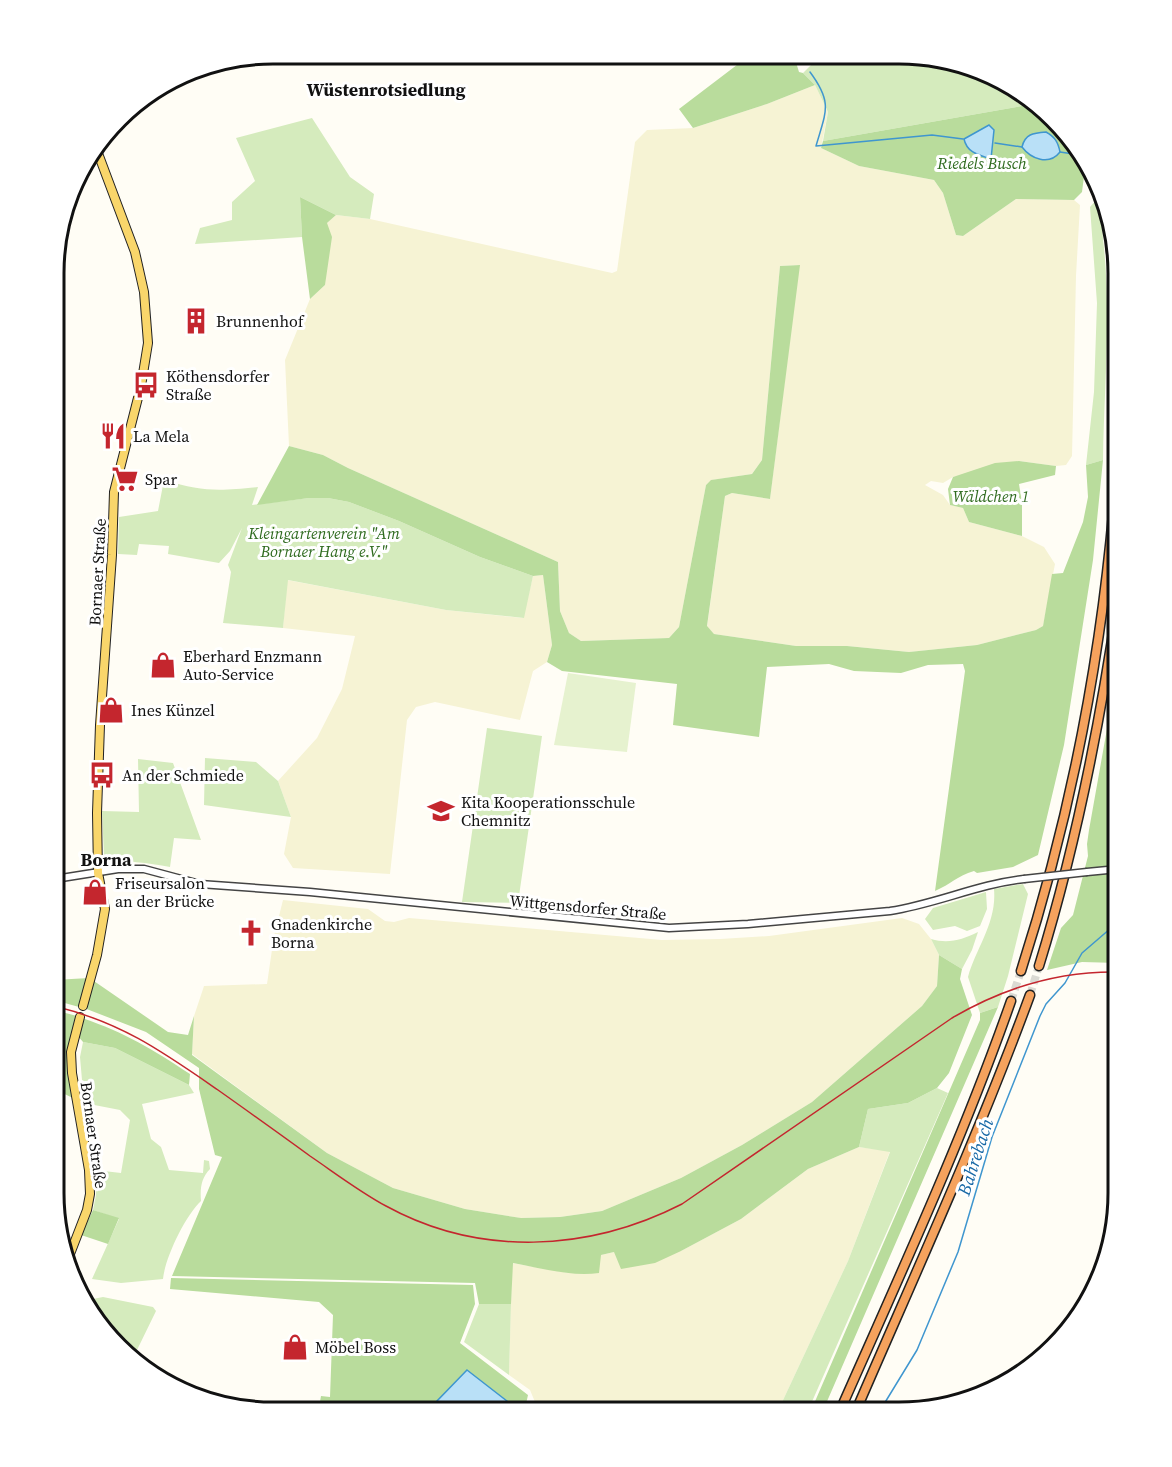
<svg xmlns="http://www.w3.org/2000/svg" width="1172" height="1467" font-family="'Source Serif 4',serif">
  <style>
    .farmland { fill: #f6f3d4 }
    .green { fill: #d5ebbd }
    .forest { fill: #b9dc9c }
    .pitch { fill: #e6f2cf }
    .water { fill: #b9e0f7; stroke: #3f96cf; stroke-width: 1.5 }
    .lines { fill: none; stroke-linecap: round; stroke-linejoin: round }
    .stream { stroke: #3f96cf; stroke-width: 1.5 }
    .highway-tunnel { stroke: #dbdad3; stroke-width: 8; stroke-dasharray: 8 4; stroke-linecap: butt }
    .minor-casing { stroke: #444; stroke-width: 9 }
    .major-casing { stroke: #222; stroke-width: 10 }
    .highway-casing { stroke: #222; stroke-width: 11 }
    .minor { stroke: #fff; stroke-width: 6 }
    .major { stroke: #f9d66b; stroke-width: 8 }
    .highway { stroke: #f5a25d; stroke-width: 8 }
    .rail { stroke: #c4262e; stroke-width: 1.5 }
    .minor-bridge-casing { stroke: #444; stroke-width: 9; stroke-linecap: butt }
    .minor-bridge { stroke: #fff; stroke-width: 6 }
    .labels { text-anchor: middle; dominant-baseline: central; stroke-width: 6; stroke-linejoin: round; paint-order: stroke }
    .park-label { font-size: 16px; font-style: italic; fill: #2f6b1f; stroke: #fff }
    .poi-label { font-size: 16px; fill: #111; stroke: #fff; text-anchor: start }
    .street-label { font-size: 16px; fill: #111; stroke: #fff }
    .neighbourhood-label { font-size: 18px; font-weight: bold; fill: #111; stroke: #fff }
    .water-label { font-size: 18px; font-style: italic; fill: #1768a6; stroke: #fff }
    .rim { fill: none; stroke: #111; stroke-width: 3 }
  </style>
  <rect width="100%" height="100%" fill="#fffdf5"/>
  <!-- farmland -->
  <path class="farmland" d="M815,85L828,112L821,148L859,166L934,180L943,193L956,235L963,236L1016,199L1074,200L1080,205L1076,276L1072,456L1066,465L1056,466L1019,461L953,477L943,483L931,481L925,485L943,495L950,505L963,508L969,522L1022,536L1044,547L1055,564L1043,626L1036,630L977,645L909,652L847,646H796L714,634L707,627L725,496L732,493L770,499L799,265L780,266L762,460L752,474L712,480L706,485L679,627L669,638L581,641L569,633L560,611L558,562L348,468L323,455L289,446L285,360L310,299L325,285L327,223L336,215L370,219L612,273L617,271L635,142L647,130L693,128L767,104Z
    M543,575L552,645L547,662L533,671L520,720L435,702L416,707L407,720L390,874L293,868L284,854L291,817L278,781L317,738L342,689L355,636L283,628L287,580L446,610L523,618L533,576Z
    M283,900L368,909L385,921L394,922L409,918L662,940L720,939L769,936L902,918L919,924L931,939L939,955L937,986L922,1006L812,1102L742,1145L681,1178L602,1211L560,1217L520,1218L465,1209L393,1188L327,1153L192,1054L194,1016L204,986L267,984L274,936Z
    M859,1147L890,1151L848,1261L777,1413H532L535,1402L530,1390L509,1375L512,1263L569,1273L601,1255L614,1252L681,1251L741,1219L808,1169Z"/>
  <!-- green -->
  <path class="green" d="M813,56H928L1021,91L1033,104L823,141L828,112L815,85L803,73L812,64Z
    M312,118L350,177L374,194L370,219L336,215L300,197L302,237L195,244L200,228L232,220V202L255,181L236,138Z
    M1098,198C1102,214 1102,231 1104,248C1111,319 1104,389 1103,460L1086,465L1094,392L1097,303L1090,207Z
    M164,480C203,492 219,491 258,487L252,505L309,498H328L349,502L399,521L480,557L533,576L524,618L446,610L288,580L283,628L223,623L231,572L228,565L242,528L230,551L219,563L168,554L169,546L139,544L137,555L118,554L119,517L158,511Z
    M487,728L542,736L518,903L462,902Z
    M205,758L256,762L278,781L291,817L204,805Z
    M138,759L173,763L201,840L174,838L170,867C148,862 125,863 104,855L102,811L139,812Z
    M1023,884L1028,894L1008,976L998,1007L980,1013L968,977C976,948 997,923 994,889Z
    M986,892L987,909L980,926L967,931L955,926L933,930L925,919L933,908Z
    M978,932L972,950L962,969L939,955L931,939C948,944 962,940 978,932Z
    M83,1042L115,1048L189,1085L194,1093L142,1104L151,1139L161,1147L169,1170L203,1173L204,1160L209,1161L210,1169C201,1178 200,1189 201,1201C185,1216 165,1258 163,1279L121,1283L92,1279L119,1219L93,1210L96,1195L95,1170L121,1173L130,1120L120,1110L84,1103L80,1057Z
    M937,1088L948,1093L807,1413H777L848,1261L890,1152L859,1147L868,1109L908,1103Z
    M103,1297L153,1307L156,1311L137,1350L118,1341L83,1303V1301Z
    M479,1304H511L509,1375L464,1342Z"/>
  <!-- forest -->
  <path class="forest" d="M750,55L794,56L799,72L803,73L815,85L767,104L693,128L679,109Z
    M1033,104L1086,161L1082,192L1074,200L1016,199L963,236L956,235L943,193L934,180L859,166L821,148L823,141Z
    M300,197L336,215L327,223L332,237L325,285L310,299L302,237Z
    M800,265L770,499L732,493L725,496L707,626L714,634L796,646H847L909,652L977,645L1036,630L1043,626L1052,574L1063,573L1083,522L1088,497L1086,465L1103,460L1093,560L1064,745L1038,855L1013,867L977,873L974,871C957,876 951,884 935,891L965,671L963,664L928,665L901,673L854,671L829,664L767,667L759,737L673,725L677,684L562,671L547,662L552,645L543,575L533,576L480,557L399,521L349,502L328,498H309L257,505L289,446L323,455L348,468L558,562L560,611L569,633L581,641L669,638L679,627L706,485L711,480L752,474L762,460L780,266Z
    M1019,461L1056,466L1055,475L1019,484L1022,503V536L969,522L963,508L950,505L948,489L953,477L995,463Z
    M1118,667V963L1082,962L1047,970L1061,928L1073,915L1088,856L1087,844L1089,830Z
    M939,955L962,969L960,979L972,1015L949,1073L937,1088L908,1103L868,1109L859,1147L808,1169L741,1219L681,1251L655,1263L621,1269L614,1252L601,1255L599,1273C571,1277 541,1268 513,1263L511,1304H479L475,1283L172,1276L222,1157L215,1155L199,1089V1068L146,1032L84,1008L91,979L168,1032L188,1035L194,1016L192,1055L327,1153L393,1188L465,1209L521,1218L560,1217L602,1211L681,1178L742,1145L812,1102L922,1006L937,986Z
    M89,978L79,1007L54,1000V980Z
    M998,1007L822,1413H810L980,1020V1013Z
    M54,1010L77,1016L70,1052L75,1099L54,1089Z
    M82,1018C126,1033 152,1049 190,1074L189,1085L115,1048L83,1042L78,1036Z
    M93,1210L119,1218L108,1244L81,1235Z
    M171,1278L473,1285L475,1304L460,1343L528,1395L524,1413H512L515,1408L437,1400L442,1413H318L321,1396L330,1397L333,1315L319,1302L170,1289Z"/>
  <!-- pitch -->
  <path class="pitch" d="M568,673L636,683L627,752L554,745Z"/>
  <!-- water -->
  <path class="water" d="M989,125L994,130L991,159C979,155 967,153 964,139Z
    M1046,132C1055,137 1058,142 1060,152C1049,166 1031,159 1022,147C1025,134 1033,133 1046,132Z
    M467,1370L516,1408L512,1413H442L437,1401Z"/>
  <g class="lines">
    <!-- stream -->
    <path class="stream" d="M810,72C833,103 826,111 816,146L932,135L963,139
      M995,143L1022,147
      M1060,152L1080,155
      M876,1413L881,1409L917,1350L958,1252L992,1137L1040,1016L1046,1004L1065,983L1082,953L1118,922"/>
    <!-- highway-tunnel -->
    <path class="highway-tunnel" d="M1030,995L1039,966
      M1011,1001L1021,971"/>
    <!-- minor casing -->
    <g class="minor-casing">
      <path id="minor" d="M1087,872L1118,869
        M55,879L118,869H144L200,884L310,892L669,928L748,924L890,911C936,904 978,884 1024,879"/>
    </g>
    <!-- major casing -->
    <g class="major-casing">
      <path id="major" d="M83,1006L97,955L105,909L98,873L97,813L100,725L112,555L114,492L141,386L148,343L144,292L135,252L96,148
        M70,1254L87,1210L90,1194L89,1170L72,1073L71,1052L80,1017"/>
    </g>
    <!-- highway casing -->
    <g class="highway-casing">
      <path id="highway" d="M1111,248L1117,321L1116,375L1118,382
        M1039,966C1076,846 1100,724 1118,600
        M1021,971C1075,803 1107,626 1118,450
        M839,1413C899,1277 962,1141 1011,1001
        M855,1413C915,1274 978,1137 1030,995"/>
    </g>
    <!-- minor -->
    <use href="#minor" class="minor"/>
    <!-- major -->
    <use href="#major" class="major"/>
    <!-- highway -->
    <use href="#highway" class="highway"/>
    <!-- rail -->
    <path class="rail" d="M54,1006C121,1022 163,1052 218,1090C249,1112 280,1134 310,1156C335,1173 360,1192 386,1206C479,1257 588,1252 682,1204L952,1018C1003,988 1058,971 1118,972"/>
    <!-- minor-bridge casing -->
    <g class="minor-bridge-casing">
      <path id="minor-bridge" d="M1024,879L1087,872"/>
    </g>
    <!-- minor-bridge -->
    <use href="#minor-bridge" class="minor-bridge"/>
  </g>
  <!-- icons -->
  <defs>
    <g id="building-bare" transform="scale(2.07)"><path d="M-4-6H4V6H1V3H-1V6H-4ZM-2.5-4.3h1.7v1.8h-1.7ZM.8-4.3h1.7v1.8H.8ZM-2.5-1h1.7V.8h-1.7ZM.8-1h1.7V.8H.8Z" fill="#c4262e" stroke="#fff" stroke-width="2.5" paint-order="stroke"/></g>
    <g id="bus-bare" transform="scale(2.07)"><path d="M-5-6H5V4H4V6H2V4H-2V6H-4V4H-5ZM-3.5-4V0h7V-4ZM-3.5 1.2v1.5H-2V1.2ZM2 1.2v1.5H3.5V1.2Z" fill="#c4262e" stroke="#fff" stroke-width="2.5" paint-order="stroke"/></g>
    <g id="restaurant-bare" transform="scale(2.07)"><path d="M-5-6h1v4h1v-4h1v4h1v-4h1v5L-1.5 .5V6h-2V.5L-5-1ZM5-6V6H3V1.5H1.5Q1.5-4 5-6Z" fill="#c4262e" stroke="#fff" stroke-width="2.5" paint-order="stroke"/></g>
    <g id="supermarket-bare" transform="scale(2.07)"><path d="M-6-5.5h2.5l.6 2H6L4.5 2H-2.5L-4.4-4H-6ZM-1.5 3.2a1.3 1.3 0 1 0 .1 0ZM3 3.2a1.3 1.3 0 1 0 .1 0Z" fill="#c4262e" stroke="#fff" stroke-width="2.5" paint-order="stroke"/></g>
    <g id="shop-bare" transform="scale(2.07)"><path d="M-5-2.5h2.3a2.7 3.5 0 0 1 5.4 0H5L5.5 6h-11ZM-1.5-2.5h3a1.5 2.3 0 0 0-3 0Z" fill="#c4262e" stroke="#fff" stroke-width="2.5" paint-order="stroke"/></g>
    <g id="school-bare" transform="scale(2.07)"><path d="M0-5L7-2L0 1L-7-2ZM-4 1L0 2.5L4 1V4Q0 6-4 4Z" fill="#c4262e" stroke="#fff" stroke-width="2.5" paint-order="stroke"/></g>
    <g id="church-bare" transform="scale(2.07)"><path d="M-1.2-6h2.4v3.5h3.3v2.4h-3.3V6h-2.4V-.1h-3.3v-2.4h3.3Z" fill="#c4262e" stroke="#fff" stroke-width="2.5" paint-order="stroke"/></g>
  </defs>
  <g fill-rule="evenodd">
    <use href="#building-bare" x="196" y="321"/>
    <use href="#bus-bare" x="146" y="385"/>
    <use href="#restaurant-bare" x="113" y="436"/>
    <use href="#supermarket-bare" x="125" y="479"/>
    <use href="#shop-bare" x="163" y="665"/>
    <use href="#shop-bare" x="111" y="710"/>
    <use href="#bus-bare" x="102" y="775"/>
    <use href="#school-bare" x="441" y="811"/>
    <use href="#shop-bare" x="95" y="892"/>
    <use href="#church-bare" x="251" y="933"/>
    <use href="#shop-bare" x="295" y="1347"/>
  </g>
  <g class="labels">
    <!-- park labels -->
    <g class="park-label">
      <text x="982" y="163">Riedels Busch</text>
      <text x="991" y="496">Wäldchen 1</text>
      <text x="324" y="533">Kleingartenverein "Am<tspan x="324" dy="18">Bornaer Hang e.V."</tspan></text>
    </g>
    <!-- poi labels -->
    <g class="poi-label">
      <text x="216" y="321">Brunnenhof</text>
      <text x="166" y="376">Köthensdorfer<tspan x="166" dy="18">Straße</tspan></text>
      <text x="133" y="436">La Mela</text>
      <text x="145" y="479">Spar</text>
      <text x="183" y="656">Eberhard Enzmann<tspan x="183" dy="18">Auto-Service</tspan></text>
      <text x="131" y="710">Ines Künzel</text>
      <text x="122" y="775">An der Schmiede</text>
      <text x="461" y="802">Kita Kooperationsschule<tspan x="461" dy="18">Chemnitz</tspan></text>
      <text x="115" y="883">Friseursalon<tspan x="115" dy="18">an der Brücke</tspan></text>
      <text x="271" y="924">Gnadenkirche<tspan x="271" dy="18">Borna</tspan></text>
      <text x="315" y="1347">Möbel Boss</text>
    </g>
    <!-- street labels -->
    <g class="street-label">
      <text transform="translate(97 572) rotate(-87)">Bornaer Straße</text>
      <text transform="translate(588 907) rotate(5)">Wittgensdorfer Straße</text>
      <text transform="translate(94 1135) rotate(82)">Bornaer Straße</text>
    </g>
    <!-- neighbourhood labels -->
    <g class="neighbourhood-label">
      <text x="386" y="89">Wüstenrotsiedlung</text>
      <text x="106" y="859">Borna</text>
    </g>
    <!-- water labels -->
    <g class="water-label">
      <text transform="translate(975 1157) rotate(-72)">Bahrebach</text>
    </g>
  </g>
  <!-- crop -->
  <path d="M0 0H1172V1467H0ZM273 64H899A209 209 0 0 1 1108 273V1193A209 209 0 0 1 899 1402H273A209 209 0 0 1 64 1193V273A209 209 0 0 1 273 64Z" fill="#fff" fill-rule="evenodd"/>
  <path class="rim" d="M273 64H899A209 209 0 0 1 1108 273V1193A209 209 0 0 1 899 1402H273A209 209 0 0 1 64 1193V273A209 209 0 0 1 273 64Z"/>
</svg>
